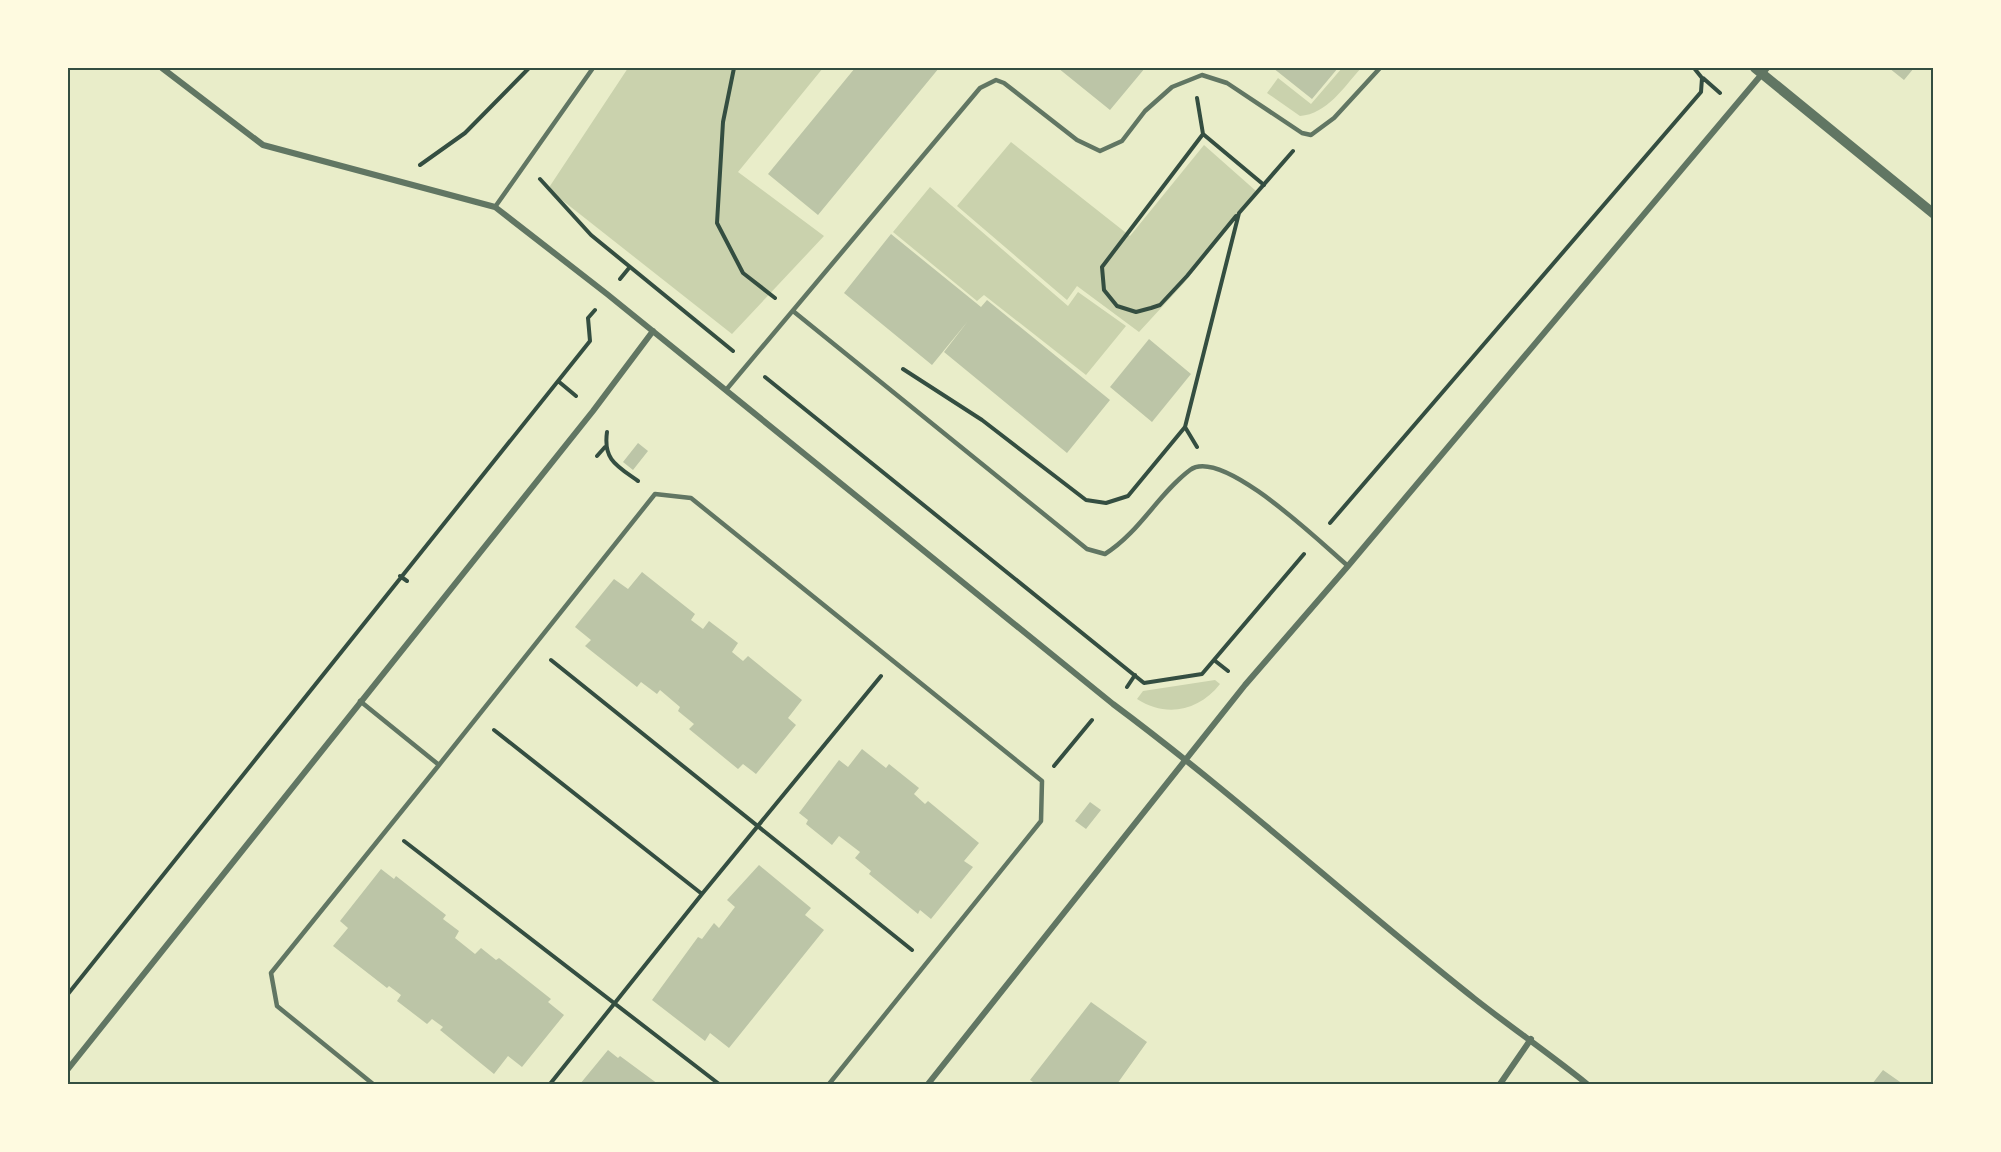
<svg xmlns="http://www.w3.org/2000/svg" width="2001" height="1152" font-family="'Titillium Web',sans-serif">
  <style>
    .green { fill: #cad2ad }
    .building { fill: #bcc5a7 }
    .lines { fill: none; stroke-linecap: round; stroke-linejoin: round }
    .path { stroke: #344e41; stroke-width: 4 }
    .service { stroke: #617663; stroke-width: 4.5 }
    .minor { stroke: #617663; stroke-width: 6 }
    .tertiary { stroke: #617663; stroke-width: 10 }
    .neatline { fill: none; stroke: #344e41; stroke-width: 2 }
  </style>
  <rect width="100%" height="100%" fill="#e9edc9"/>
  <!-- green -->
  <path class="green" d="M628,68H823L738,172L824,236L732,334L548,189Z
    M1342,68H1361C1344,87 1327,114 1300,116L1267,93L1278,78L1311,104Z
    M1011,142L1130,236L1204,145L1256,191L1184,283L1139,332L1077,286L1067,300L957,206Z
    M930,187L1068,306L1078,292L1126,326L1086,375L984,295L977,301L893,232Z
    M1215,680L1220,684C1199,711 1166,718 1137,699L1143,691Z"/>
  <!-- building -->
  <path class="building" d="M855,68H939L818,215L768,174Z
    M1058,68H1145L1110,110Z
    M1273,68H1338L1312,99Z
    M1889,68H1914L1904,80Z
    M891,234L981,307L987,300L1110,400L1067,453L944,352L968,321L932,365L844,293Z
    M1149,339L1191,374L1152,422L1110,387Z
    M638,443L648,451L633,470L623,462Z
    M642,572L695,614L691,620L703,629L709,621L738,643L732,652L743,661L748,656L802,700L788,718L796,725L756,774L743,764L738,769L689,729L694,724L678,711L680,707L660,690L657,694L641,682L637,687L585,646L591,640L575,627L614,579L628,589Z
    M862,749L886,768L889,764L919,788L914,794L925,804L928,801L979,843L964,861L973,867L931,919L920,910L918,914L869,874L871,871L855,858L860,852L839,836L832,845L806,824L808,820L799,813L839,760L848,767Z
    M1090,802L1101,810L1086,829L1075,821Z
    M759,865L811,908L805,915L824,930L729,1048L710,1033L705,1041L652,1000L698,937L702,939L714,923L719,928L735,907L727,900Z
    M381,869L394,879L396,876L446,915L443,919L459,931L455,938L475,954L481,948L496,960L499,958L551,999L548,1002L564,1015L522,1067L508,1056L494,1074L440,1030L443,1027L432,1019L427,1024L397,1001L401,995L389,986L387,988L333,946L348,928L340,921Z
    M1091,1002L1147,1042L1117,1084H1080L1076,1082L1074,1084H1036L1030,1080Z
    M608,1050L618,1058L620,1056L658,1084H580Z
    M1883,1070L1903,1084H1872Z"/>
  <g class="lines">
    <!-- path -->
    <path class="path" d="M734,68L723,122L717,223L743,273L775,298
      M1703,78L1720,93
      M1197,98L1203,134
      M420,165L465,133L529,68
      M540,179L591,235L733,351
      M1236,216L1187,276L1160,305L1151,308L1136,312L1117,306L1104,290L1102,267L1203,134L1264,185
      M620,279L629,268
      M903,369L982,420L1086,500L1106,503L1128,496L1185,427L1239,213L1293,151
      M765,377L1144,683L1202,674L1304,554
      M558,381L576,396
      M1185,427L1197,447
      M607,432C603,460 617,466 638,481
      M597,456L605,447
      M1330,523L1701,92L1702,78L1694,68
      M400,576L407,581
      M551,660L912,950
      M1214,660L1228,671
      M1127,687L1135,675
      M494,730L702,894L881,676
      M1054,766L1092,720
      M404,841L719,1084
      M68,994L590,341L588,318L595,310
      M550,1084L702,894"/>
    <!-- service -->
    <path class="service" d="M495,207L593,68
      M793,311L1087,549L1105,554C1140,532 1158,494 1190,470C1222,446 1322,544 1348,566
      M726,390L980,88L996,80L1004,83L1077,140L1100,151L1122,141L1145,111L1172,87L1202,75L1227,83L1302,133L1311,135L1334,118L1380,68
      M360,701L439,765L655,494L691,498L1042,781L1041,821L829,1084
      M373,1084L277,1006L271,973L439,765"/>
    <!-- minor -->
    <path class="minor" d="M162,68L263,145L495,207L607,294L1113,704C1238,797 1353,903 1475,999C1512,1028 1551,1055 1587,1084
      M68,1069L593,411L653,331
      M928,1084L1245,685L1348,566L1767,68
      M1500,1084L1531,1039"/>
    <!-- tertiary -->
    <path class="tertiary" d="M1755,68L1934,214"/>
  </g>
  <!-- border -->
  <rect width="2001" height="1152" fill="none" stroke="#fefae0" stroke-width="138"/>
  <rect x="69" y="69" width="1863" height="1014" class="neatline"/>
</svg>
